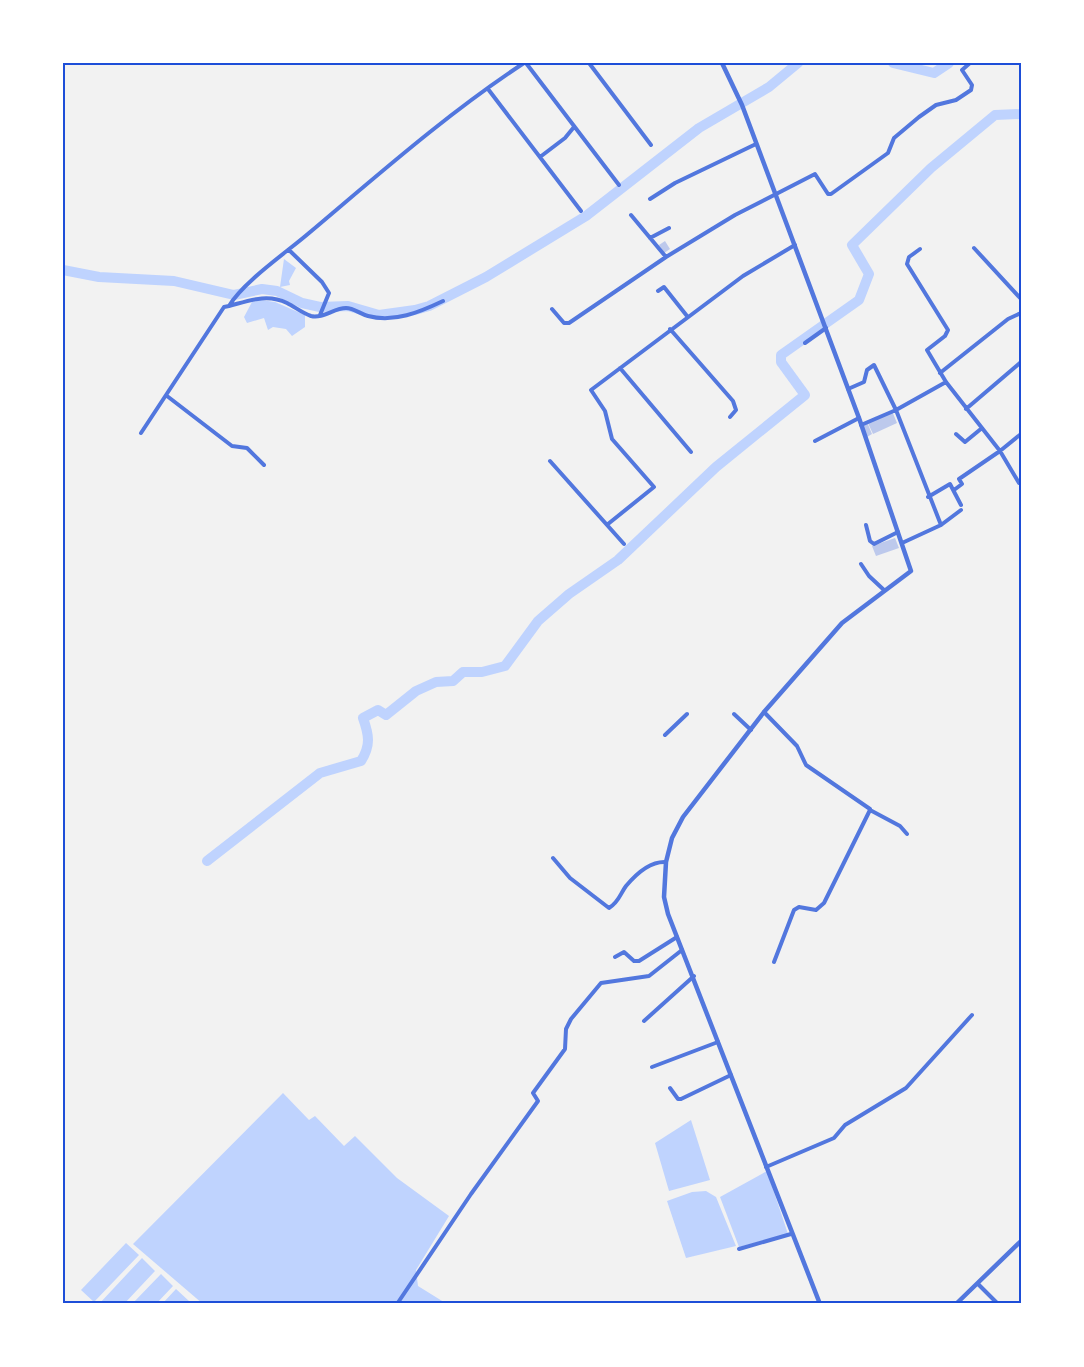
<svg xmlns="http://www.w3.org/2000/svg" width="1084" height="1367" font-family="'Sofia Sans Condensed',sans-serif">
  <style>
    .water { fill: #bfd3fe }
    .lines { fill: none; stroke-linecap: round; stroke-linejoin: round }
    .river { stroke: #bfd3fe; stroke-width: 10 }
    .building { fill: #bdc9ec }
    .minor { stroke: #5277de; stroke-width: 4 }
    .tertiary { stroke: #5277de; stroke-width: 4.5 }
    .neatline { fill: none; stroke: #1d4ed8; stroke-width: 2 }
  </style>
  <rect width="100%" height="100%" fill="#f2f2f2"/>
  <!-- water -->
  <path class="water" d="M284,259L296,268L289,281L290,285L280,287Z
    M261,300L275,302L305,315V327L292,336L286,329L273,327L268,330L264,318L247,323L244,317L252,302Z
    M283,1093L309,1120L315,1116L344,1146L355,1136L397,1178L449,1216L416,1270L418,1286L447,1304H203L133,1244Z
    M691,1120L710,1180L669,1191L655,1143Z
    M767,1171L788,1234L739,1247L720,1197Z
    M706,1191L716,1197L736,1246L686,1258L667,1201L692,1192Z
    M126,1243L139,1255L94,1302L81,1290Z
    M142,1258L155,1271L124,1304H99Z
    M161,1274L173,1286L156,1304H132Z
    M176,1289L189,1301L187,1304H162Z"/>
  <g class="lines">
    <!-- river -->
    <path class="river" d="M893,63L934,73L949,63
      M63,270L99,277L174,281L234,295L262,289L277,291L302,303L320,307L348,306L379,315L415,310L429,306L486,277L586,216L699,128L769,87L798,63
      M207,861L320,773L361,761C371,745 369,735 363,718L378,710L386,715L416,691L436,682L453,681L463,672H482L505,666L538,621L569,594L618,560L716,467L805,395L781,362V355L859,300L869,274L852,245L931,168L995,115L1021,114"/>
  </g>
  <!-- building -->
  <path class="building" d="M665,241L670,249L664,253L659,245Z
    M892,411L897,423L873,434L867,421Z
    M867,422L872,434L867,437L862,425Z
    M895,538L899,548L876,556L872,546Z"/>
  <g class="lines">
    <!-- minor -->
    <path class="minor" d="M526,63L619,185
      M589,63L651,145
      M488,89L581,211
      M540,157L565,138L574,127
      M650,199L675,183L756,144
      M631,215L666,257
      M650,238L669,228
      M974,248L1021,299
      M920,249L909,257L907,264L948,330L945,336L927,350L946,382L982,428
      M289,250L322,282L329,293L320,315
      M658,291L664,287L687,316
      M229,306C248,301 267,293 287,303C295,307 302,313 311,316C323,319 334,308 346,308C354,308 360,314 368,316C394,323 420,312 443,301
      M552,309L564,323H569L666,257L735,215L815,174L828,194H831L888,153L894,138L919,117L936,105L956,100L971,90L972,85L962,70L970,63
      M670,329L733,401L736,410L730,417
      M805,343L826,328
      M620,368L691,452
      M940,373L1008,319L1021,313
      M848,389L864,382L867,370L874,365L896,410L941,525L902,543
      M167,396L232,446L247,448L264,465
      M966,409L1021,362
      M861,425L896,410L946,382
      M141,433L224,307L229,306C243,282 287,252 309,233C379,174 448,113 524,63
      M956,434L965,442L982,428L1000,451L1021,434
      M815,441L859,418
      M550,461L624,544
      M954,490L962,484L959,479L1000,451L1019,483
      M928,497L950,484L961,505
      M608,524L654,487L612,439L605,411L591,390L743,276L795,245
      M866,525L870,541L874,544L898,532
      M941,525L961,510
      M861,564L869,576L884,590
      M764,712L797,746L806,765L870,809
      M734,714L751,730
      M665,735L687,714
      M553,858L570,878L609,908C619,902 620,894 626,886C636,874 651,861 666,862
      M615,957L624,952L634,961H639L677,937
      M774,962L794,910L799,907L816,910L824,903L870,810L900,826L907,834
      M644,1021L694,976
      M652,1067L718,1042
      M670,1088L678,1099H681L731,1075
      M766,1167L834,1138L845,1125L906,1088L972,1015
      M739,1249L791,1234
      M978,1284L998,1304
      M397,1304L471,1194L538,1101L533,1093L565,1049L566,1029L571,1019L601,983L649,976L682,950"/>
    <!-- tertiary -->
    <path class="tertiary" d="M722,63L742,105L787,225L859,418L911,571L842,623L764,712L683,817L672,838L666,862L664,897L668,914L820,1304
      M956,1304L1021,1241"/>
  </g>
  <!-- border -->
  <rect width="1084" height="1367" fill="none" stroke="#ffffff" stroke-width="129"/>
  <rect x="64" y="64" width="956" height="1238" class="neatline"/>
</svg>
